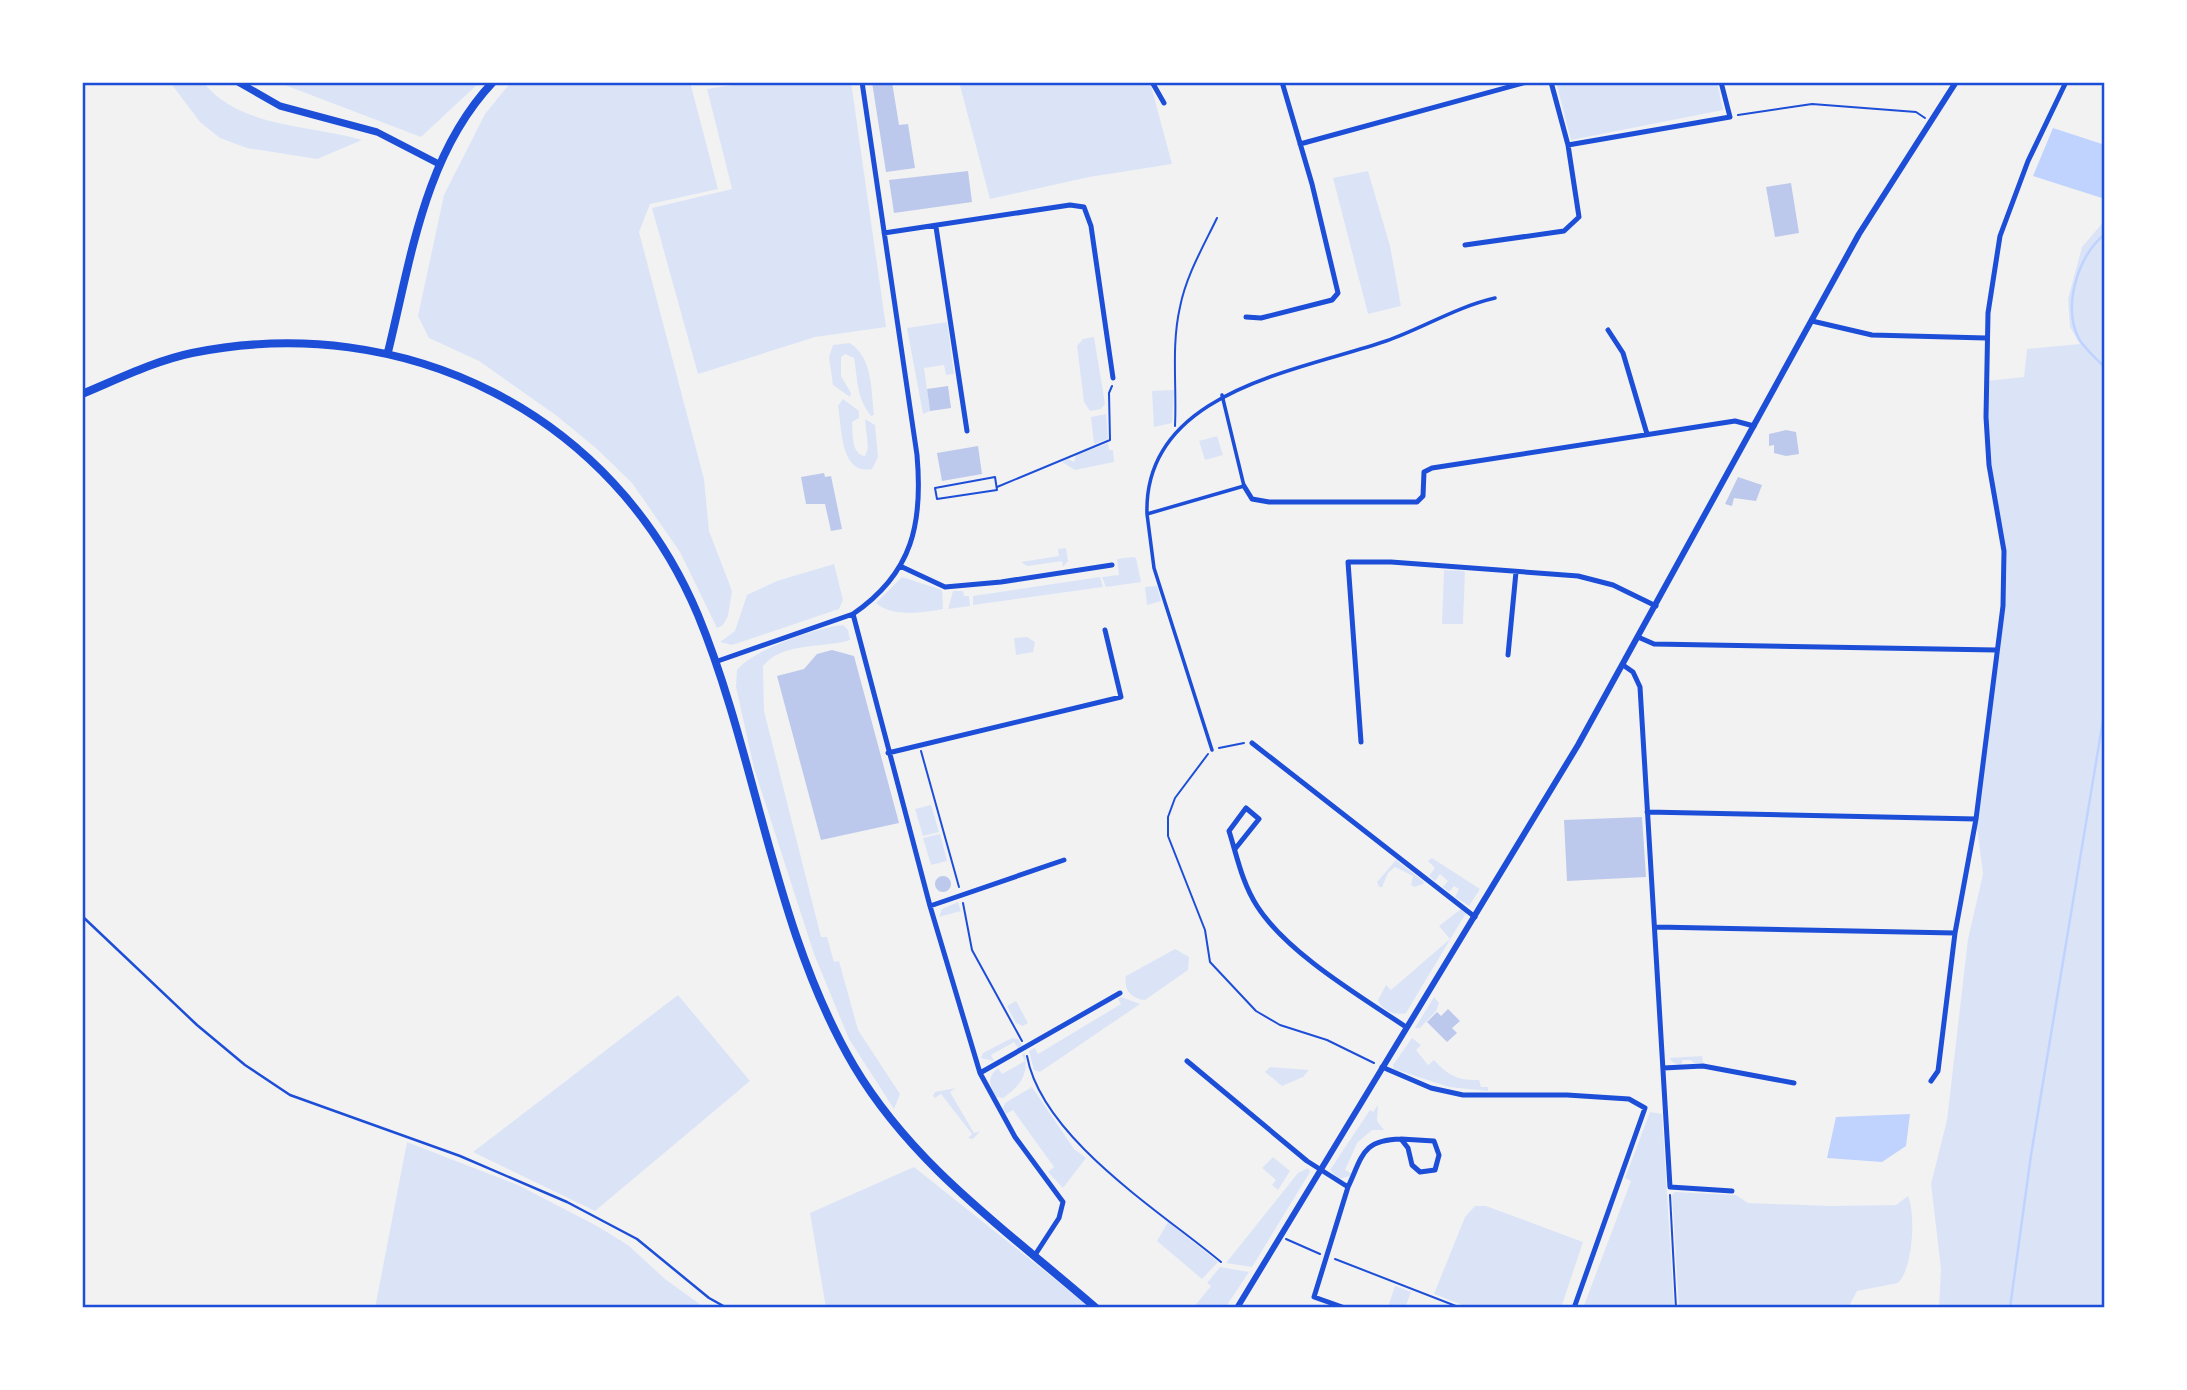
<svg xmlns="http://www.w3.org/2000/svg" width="2187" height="1390" font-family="'Times New Roman',serif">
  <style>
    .green { fill: #dbe4f7 }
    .water { fill: #bfd3fe }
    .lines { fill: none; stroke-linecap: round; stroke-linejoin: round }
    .stream { stroke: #bfd3fe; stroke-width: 2.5 }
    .building { fill: #bdc9ec }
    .path { stroke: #1d4ed8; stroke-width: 2 }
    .service { stroke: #1d4ed8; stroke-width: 2.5 }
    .pedestrian { stroke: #1d4ed8; stroke-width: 3.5 }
    .minor { stroke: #1d4ed8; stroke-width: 5 }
    .tertiary { stroke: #1d4ed8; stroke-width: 6 }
    .secondary { stroke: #1d4ed8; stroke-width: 7 }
    .primary { stroke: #1d4ed8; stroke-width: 8 }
    .neatline { fill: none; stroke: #1d4ed8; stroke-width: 2.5 }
  </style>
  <rect width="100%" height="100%" fill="#f2f2f2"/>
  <!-- green -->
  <path class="green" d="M170,82H203C241,129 308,124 362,140L317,159L247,148L220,138L200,122Z
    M277,82H480L421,137Z
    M511,82H690L718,189L650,204L639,232L704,479L709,531L732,591L728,616L723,625L717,628L680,552L632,483L597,449L557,416L479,361L429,338L418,316L444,195L485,114Z
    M753,82H851L886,327L815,337L698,374L652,208L732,189L707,89Z
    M959,82H1150L1172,164L1089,177L990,199Z
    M1556,82H1717L1723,110L1571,140Z
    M1368,171L1390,246L1401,306L1368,314L1333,178Z
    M2105,220V1308H1939L1941,1269L1931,1184L1947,1120L1968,939L1983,874L1976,819L2003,606L2004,551L1989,465L1986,381L2024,377L2027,349L2080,344L2070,327L2068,299L2082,247Z
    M947,322L954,374L946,375L944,365L924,368L930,411L923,414L907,328Z
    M1094,337L1105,404L1101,409L1090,411L1084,402L1077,346L1083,339Z
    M850,343C873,359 871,389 874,415L871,416C856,397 858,381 854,358L845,354L841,357V376L851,393L850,397L833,385L829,357L833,345Z
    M1174,390L1172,423L1154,427L1152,391Z
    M843,399L859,411V418L852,422C853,434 851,454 865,456L868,448L865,419L875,425L878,457L872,469C840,475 842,428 838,406Z
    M1106,414L1108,439L1094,444L1091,417Z
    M1217,436L1223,455L1205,460L1199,441Z
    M1108,443L1109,450H1113L1114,462L1075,470L1062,462L1068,459L1074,462L1076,455Z
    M1066,548L1068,561L1063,567L1062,561L1027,566L1021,562L1059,556L1058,549Z
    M1133,557L1136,558L1141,582L1106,587L1102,577L1119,575L1117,559Z
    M834,564L843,600L839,609L732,645L720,642L735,631L747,595L777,581Z
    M1444,570L1465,571L1463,624H1442Z
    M902,577L942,590L943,609C924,613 891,617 876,603Z
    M1100,577L1103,587L973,605V596Z
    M1157,586L1161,601L1147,605L1145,587Z
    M953,591H963L964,596H969L970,606L948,609Z
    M843,625L848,630L850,640C822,649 784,641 763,666L764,711L821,937H827L834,962L839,961L858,1030L900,1094L894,1109L849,1039L814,954L754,768L736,687L737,670C752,650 818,627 843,625Z
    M1027,637L1035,642L1033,652L1016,655L1014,638Z
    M931,805L939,832L923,836L915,809Z
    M940,834L947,861L931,865L923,838Z
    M1432,858L1480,889L1469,906L1455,897L1459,889L1454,886L1449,892L1443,887L1448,881L1440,874L1435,881L1429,876L1435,868L1428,861Z
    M1396,860L1424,882L1423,884L1414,887L1411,885L1413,876L1395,867L1388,873L1382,887H1379L1377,882Z
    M958,902L961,911L939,917L942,909Z
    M1461,909L1466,913L1406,1013C1395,1016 1382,1011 1378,1000L1386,985L1391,990L1450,939L1439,926Z
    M1175,949L1189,957L1188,970L1145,1000C1132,999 1123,990 1126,976Z
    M678,995L750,1081L595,1211L473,1152Z
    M1121,997L1140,1004L1040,1072L1034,1070L1029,1051L1035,1048L1038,1054L1121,1004L1118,999Z
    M1434,997L1439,1003L1436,1011L1420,1028H1415Z
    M1016,1001L1028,1023L1023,1026L1016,1023L1007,1006Z
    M1012,1038L1018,1039L1022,1045L1018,1048L1014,1042L991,1055L994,1061L981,1058L983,1053Z
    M1412,1038L1421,1045L1416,1050L1428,1065L1434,1060C1447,1075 1459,1081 1479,1080L1481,1087H1488V1091L1449,1087L1394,1069L1393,1065Z
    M1025,1053C1028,1076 1021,1085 1003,1098L996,1097C990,1085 986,1078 998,1068L1002,1074L1025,1061L1022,1055Z
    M1702,1056L1703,1063H1694L1691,1060H1683L1681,1065L1674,1063L1669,1058Z
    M1270,1067L1309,1070L1303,1077L1282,1086L1265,1072Z
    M1032,1087L1074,1149L1086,1158L1063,1188L1048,1172L1054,1167L1013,1110L1006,1114L1003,1109L1005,1103Z
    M956,1088L950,1092L974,1133L980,1131L973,1139L968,1138L972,1134L941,1094L935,1098L933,1096L935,1092Z
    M1378,1105L1377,1121L1384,1130H1372L1357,1143L1345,1170L1351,1173L1350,1176L1339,1179L1330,1170L1370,1110L1373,1112Z
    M1650,1112L1662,1114L1674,1308H1583L1631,1181L1625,1178Z
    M407,1142L518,1185L597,1226L628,1245L665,1279L705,1308H375Z
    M1273,1157L1290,1171L1278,1190L1272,1185L1276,1180L1262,1168Z
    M914,1167L1091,1308H826L810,1213Z
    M1308,1168L1310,1172L1252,1267L1226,1263L1298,1173Z
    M1675,1192L1736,1195L1748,1203L1832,1206L1896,1205L1908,1196C1916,1214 1913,1269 1898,1283L1857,1291L1848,1308H1679L1672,1195Z
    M1475,1206H1486L1583,1242L1561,1308H1470L1434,1294L1465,1217Z
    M1168,1222L1218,1262L1202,1279L1157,1241Z
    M1220,1267L1249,1272L1225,1308H1193L1211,1286L1207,1283Z
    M1395,1286L1411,1292L1405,1308L1388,1307Z"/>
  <!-- water -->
  <path class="water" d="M2053,128L2105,145V199L2033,176Z
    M1910,1114L1906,1146L1882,1162L1827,1158L1836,1117Z"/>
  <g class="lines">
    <!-- stream -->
    <path class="stream" d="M2105,234C2078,256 2062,306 2079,339C2085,349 2097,359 2105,368
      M2010,1308L2031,1155L2105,708"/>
  </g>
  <!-- building -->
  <path class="building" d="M872,82H892L899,125L908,124L915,168L886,172Z
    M968,171L972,202L894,213L889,180Z
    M1791,183L1799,233L1775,237L1766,187Z
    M948,386L951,408L930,411L927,389Z
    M1786,430L1796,432L1799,454L1786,456L1774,453V445L1769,446V434Z
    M978,446L982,474L942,481L937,453Z
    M824,473L825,477L831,476L842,529L831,531L825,504H806L801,477Z
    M1738,477L1762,485L1756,501L1734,498L1732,506L1725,504Z
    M832,650L854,656L899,823L821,840L777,676L804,669L817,654Z
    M1642,817L1646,877L1567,881L1564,820Z
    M935 884a8 8 0 1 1 16 0a8 8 0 1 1-16 0Z
    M1448,1009L1460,1021L1452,1028L1457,1033L1447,1042L1427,1022L1437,1012L1441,1016Z"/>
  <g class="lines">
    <!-- path -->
    <path class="path" d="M1738,115L1812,104L1916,112L1925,118
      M1175,426C1177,387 1171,346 1180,307C1186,276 1203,247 1217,218
      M995,477L997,490L937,499L935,488Z
      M997,487L1110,440L1109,393L1112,386
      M1219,748L1244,743
      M921,751L959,887
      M1208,754L1175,798L1168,817V836L1205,930L1210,962L1256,1011L1280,1025L1327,1040L1374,1063
      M963,903L972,950L1022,1041
      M1027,1056C1042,1138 1160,1211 1221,1262
      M1670,1195L1676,1308
      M1286,1239L1320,1254
      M1335,1259L1461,1308"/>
    <!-- service -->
    <path class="service" d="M82,916L197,1025L245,1065L290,1095L460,1156L567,1202L637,1239L709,1298L727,1308"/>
    <!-- pedestrian -->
    <path class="pedestrian" d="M1147,514C1143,391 1299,371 1386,341C1423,328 1456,307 1495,298
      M1212,750L1154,568L1147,514L1244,486L1222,395"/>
    <!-- minor -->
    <path class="minor" d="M1152,82L1164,103
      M1300,144L1527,82
      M1568,145L1730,117L1721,82
      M936,227L967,431
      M884,233L1070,205L1084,207L1091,226L1113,378
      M1465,245L1564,231L1579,217L1568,145L1551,82
      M1246,317L1261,318L1332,300L1338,293L1312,184L1282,82
      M1812,321L1872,335L1986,338
      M1608,330L1623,353L1647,434
      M1244,486L1252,499L1269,502H1417L1423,496L1424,472L1432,468L1735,421L1754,426
      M900,566L945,587L1001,582L1112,565
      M853,614L930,906L980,1073L1015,1137L1063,1202L1059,1218L1035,1255
      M1638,637L1654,644L1996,650
      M1508,655L1516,572
      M715,662L853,614C913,573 923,523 917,455L862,82
      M1623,665L1633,672L1640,687L1670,1187L1732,1191
      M1361,742L1348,562H1391L1578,576L1613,585L1656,606
      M1252,743L1475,917
      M888,753L1121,697L1105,630
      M1647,812L1976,819
      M1235,849L1259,819L1246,808L1229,831C1237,856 1242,883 1257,906C1287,953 1360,996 1406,1027
      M930,906L1064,860
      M1656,927L1955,933
      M1187,1061L1307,1161L1348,1187L1314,1297L1345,1308
      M1382,1067L1431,1088L1463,1095H1567L1629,1099L1645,1108L1574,1308
      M1663,1068L1703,1066L1794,1083
      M980,1073L1120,993
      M1931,1081L1938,1071L1955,933L1976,819L2003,606L2004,551L1989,465L1986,417L1988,313L2000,236L2028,161L2066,82
      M1348,1187C1363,1155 1362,1140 1401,1139L1408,1148L1412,1165L1420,1172L1435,1170L1439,1155L1434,1141L1401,1139"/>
    <!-- tertiary -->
    <path class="tertiary" d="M1237,1308L1578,745L1859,234L1956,82"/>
    <!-- secondary -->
    <path class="secondary" d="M238,82L280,106L377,132L439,164"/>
    <!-- primary -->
    <path class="primary" d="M388,352C411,259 424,155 493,82
      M82,394C118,379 154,361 192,353C405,310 613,413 698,615C758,761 773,928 854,1066C914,1167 1009,1232 1096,1308"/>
  </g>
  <!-- border -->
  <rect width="2187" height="1390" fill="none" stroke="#ffffff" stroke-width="168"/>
  <rect x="84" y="84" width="2019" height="1222" class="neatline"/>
</svg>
